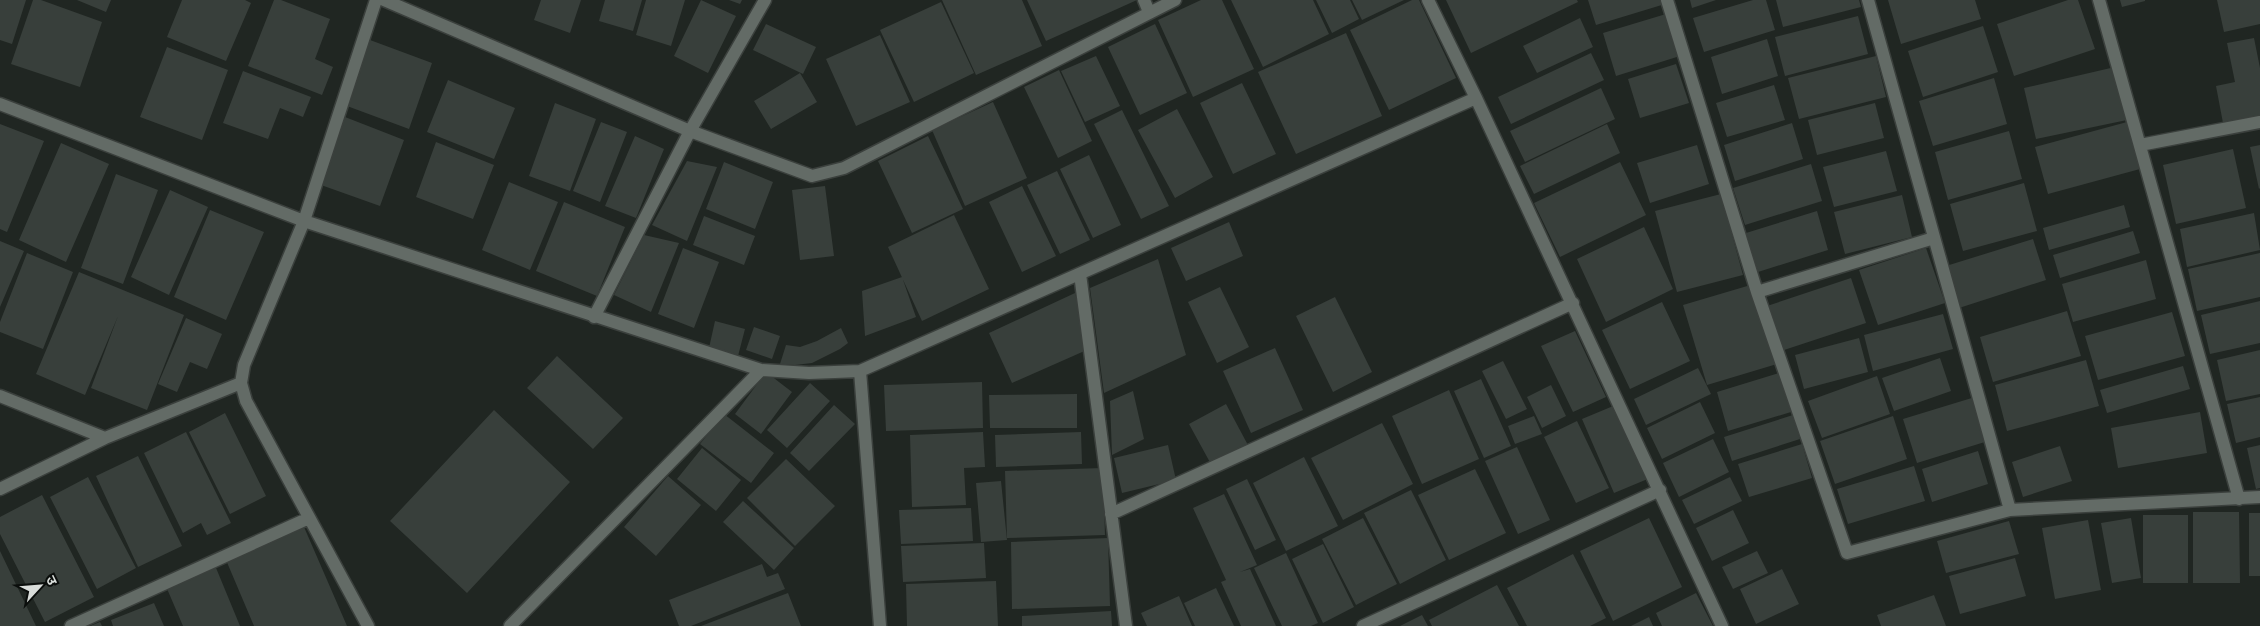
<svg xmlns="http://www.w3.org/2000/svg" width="2260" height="626" font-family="Bitter,'Noto Sans Devanagari',serif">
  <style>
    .building { fill: #383f3b }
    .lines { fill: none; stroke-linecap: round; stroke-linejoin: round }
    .minor-casing { stroke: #3b403d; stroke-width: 15 }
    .minor { stroke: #636b66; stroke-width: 12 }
  </style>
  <rect width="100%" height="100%" fill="#202622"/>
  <!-- building -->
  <path class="building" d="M0,0H26L12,44L0,40Z
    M33,0H41L102,22L80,87L11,64Z
    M77,0H111L106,12Z
    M182,0H245L251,3L226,61L167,37Z
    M274,0H281L330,19L315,59L333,67L322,95L248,66Z
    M541,0H581L570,33L534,20Z
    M605,0H642L633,31L599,21Z
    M646,0H685L671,46L636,35Z
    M701,0L736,16L708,73L674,56Z
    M729,0H742L740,4Z
    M942,0H1022L1042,46L976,75Z
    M1027,0H1137L1046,41Z
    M1201,0H1222L1254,69L1193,97L1158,20Z
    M1231,0H1313L1329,34L1263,67Z
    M1316,0H1350L1359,19L1332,33Z
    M1352,0H1404L1362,20Z
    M1412,0H1419L1456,78L1389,110L1350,30Z
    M1446,0H1577L1578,2L1471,53Z
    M1588,0H1663L1665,4L1596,25Z
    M1690,0H1716L1692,8Z
    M1753,0H1766L1775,30L1704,52L1693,18Z
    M1776,0H1859L1861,7L1783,27Z
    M1888,0H1975L1981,19L1901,44Z
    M2068,0H2078L2095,49L2014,76L1997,24Z
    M2120,0H2145V1L2122,7Z
    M2217,0H2260V24L2224,32Z
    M941,2L974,73L914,102L880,30Z
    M1666,14L1680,56L1616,76L1603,33Z
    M1858,16L1868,54L1785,76L1775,37Z
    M1580,18L1593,47L1537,73L1523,46Z
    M766,24L816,47L803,74L753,50Z
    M1155,24L1187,93L1140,115L1108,47Z
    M1983,26L1998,72L1923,97L1908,51Z
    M1346,33L1382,116L1296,154L1258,72Z
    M880,35L910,102L856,126L826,59Z
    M2254,38L2260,68V116L2223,123L2216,86L2235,82L2227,43Z
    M1767,39L1778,76L1722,94L1711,57Z
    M370,40L432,63L409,129L347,106Z
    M167,47L228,70L202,140L140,117Z
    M1591,53L1604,80L1511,124L1498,97Z
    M1096,56L1120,106L1085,122L1061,71Z
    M1876,56L1886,97L1799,119L1788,78Z
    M1676,64L1689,103L1640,118L1628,79Z
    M2115,67L2127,120L2036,139L2024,88Z
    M1059,70L1092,141L1058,158L1024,87Z
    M243,71L311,97L303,117L280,108L268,139L223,123Z
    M800,73L817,102L771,129L754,101Z
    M1994,78L2007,124L1933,146L1919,101Z
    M448,80L515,108L494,159L427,132Z
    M1242,83L1276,154L1233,174L1200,103Z
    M1774,85L1785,120L1727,137L1716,103Z
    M1601,88L1615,119L1525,162L1510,131Z
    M993,102L1027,178L965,206L932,130Z
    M555,103L596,119L570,191L529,176Z
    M1875,103L1884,138L1817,155L1808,120Z
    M1177,109L1213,177L1175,198L1138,130Z
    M1122,110L1169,206L1141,219L1094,124Z
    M345,117L404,140L380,206L321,185Z
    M601,122L627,132L600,202L573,191Z
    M2127,122L2140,169L2048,194L2035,147Z
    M1792,123L1803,159L1735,181L1724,145Z
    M0,124L44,141L7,232L0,229Z
    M1607,124L1620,153L1534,194L1520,166Z
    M2009,131L2022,179L1948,200L1935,152Z
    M635,136L664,149L636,218L605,206Z
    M928,136L963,209L912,233L878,161Z
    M436,142L494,165L473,219L416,197Z
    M61,143L109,164L66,262L19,240Z
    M1697,145L1709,184L1650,203L1637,163Z
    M2260,145V188L2259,189L2250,147Z
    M2233,149L2246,208L2176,224L2163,165Z
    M1886,151L1897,191L1834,207L1823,167Z
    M1089,155L1121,225L1093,238L1060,169Z
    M687,161L717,167L687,241L652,225Z
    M724,162L773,182L755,229L706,209Z
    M1620,162L1646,215L1560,257L1534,203Z
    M1811,164L1822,201L1745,225L1733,188Z
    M1057,171L1090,240L1060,254L1027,185Z
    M116,174L158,190L123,284L81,268Z
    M509,182L558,202L530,270L482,250Z
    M2024,183L2037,231L1963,251L1950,204Z
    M825,186L834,256L800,260L792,190Z
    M1022,186L1056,256L1022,272L989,202Z
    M170,190L208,207L169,295L131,277Z
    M1721,194L1743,275L1677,292L1655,211Z
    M1902,195L1912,237L1845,254L1834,212Z
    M564,202L625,227L597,296L536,271Z
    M2124,205L2130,227L2049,250L2043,228Z
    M210,210L264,232L226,320L174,297Z
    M1817,211L1828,250L1758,272L1746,233Z
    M2254,213L2260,250L2187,267L2180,229Z
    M954,215L989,289L922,321L888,247Z
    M704,216L755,236L744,265L693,245Z
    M1229,222L1243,256L1186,281L1171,248Z
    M1644,227L1673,289L1606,322L1577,259Z
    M2133,231L2140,253L2060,278L2053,255Z
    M644,235L679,243L651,312L614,295Z
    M2033,239L2046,280L1959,308L1946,266Z
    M0,241L24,251L0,307Z
    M683,248L719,262L694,328L658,314Z
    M1926,248L1945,303L1878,325L1859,270Z
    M27,253L73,272L43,349L0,332V322Z
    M2260,253V297L2197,311L2188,269Z
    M1158,259L1186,355L1104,393L1090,288Z
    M2146,260L2156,299L2073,322L2062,284Z
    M79,272L184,315L147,410L91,388L118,316L85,395L36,374Z
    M902,277L916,317L865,336L862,291Z
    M1851,278L1866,323L1781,351L1767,306Z
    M1754,284L1777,364L1707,385L1683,305Z
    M1220,287L1249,347L1217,363L1188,302Z
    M1075,293L1089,349L1012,383L989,333Z
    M1335,297L1372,372L1333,392L1296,316Z
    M2260,301V343L2210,354L2201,315Z
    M1662,302L1690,361L1630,389L1602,330Z
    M2067,311L2081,356L1993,382L1980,337Z
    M2172,312L2185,356L2098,380L2085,336Z
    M1943,314L1953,349L1873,371L1864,335Z
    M186,318L222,334L207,369L190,362L177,392L158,384Z
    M715,321L745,329L738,356L709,348Z
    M754,327L780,336L772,359L746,350Z
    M841,328L848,343L840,349L812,363L795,365L780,364L786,345L800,347L817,341Z
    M1575,331L1606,397L1573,412L1541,346Z
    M1859,338L1868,372L1804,389L1795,355Z
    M1275,348L1303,410L1251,433L1223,371Z
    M2260,350V394L2226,401L2217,360Z
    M557,356L623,418L593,449L527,388Z
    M1940,358L1951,391L1894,411L1882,378Z
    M2086,360L2099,406L2007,431L1995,385Z
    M1503,361L1527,409L1506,419L1482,371Z
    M2183,366L2190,389L2107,413L2100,390Z
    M1698,368L1711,394L1646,425L1634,399Z
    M766,372L792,392L761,434L735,414Z
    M1779,373L1791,412L1728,431L1717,392Z
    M1877,376L1890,414L1822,438L1808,401Z
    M1481,379L1511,446L1484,458L1454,391Z
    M982,382L983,428L886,431L884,385Z
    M810,383L830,401L787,448L767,430Z
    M1551,385L1566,416L1542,428L1527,397Z
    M1449,390L1479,459L1422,484L1392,416Z
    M1133,391L1144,439L1112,455L1110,401Z
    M1077,394V428H990L989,395Z
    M1975,397L1988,441L1917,463L1903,419Z
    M2260,397V437L2236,443L2227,404Z
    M1700,402L1715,433L1662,459L1647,428Z
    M1226,404L1249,447L1212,466L1189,424Z
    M1618,404L1650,478L1614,493L1582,419Z
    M834,405L855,424L809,471L790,453Z
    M494,410L570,482L467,593L390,521Z
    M2200,412L2207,453L2118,468L2111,428Z
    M225,413L266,496L230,514L189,432Z
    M724,414L774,453L751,483L700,444Z
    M1793,415L1800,439L1732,461L1724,437Z
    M1534,416L1542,434L1515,444L1508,426Z
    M1893,416L1907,459L1835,484L1820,441Z
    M1577,421L1609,488L1576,503L1544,437Z
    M1382,423L1413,484L1343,520L1311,458Z
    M186,432L231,523L207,535L201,523L183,533L144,453Z
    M983,432L985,467L964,468L966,505L912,507L910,435Z
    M1081,432L1082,464L996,467L995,435Z
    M1713,439L1729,472L1679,497L1663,463Z
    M1802,444L1812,478L1749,497L1738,464Z
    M1168,445L1176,480L1122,493L1114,458Z
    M2260,445V488L2256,489L2247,448Z
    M2060,446L2072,481L2023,497L2012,462Z
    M1517,447L1550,520L1518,534L1485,461Z
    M702,448L741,480L716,511L677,479Z
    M1978,451L1988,484L1932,502L1922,469Z
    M138,456L182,546L138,567L96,476Z
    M1304,457L1338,526L1286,551L1253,483Z
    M786,459L835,506L795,546L747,498Z
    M1914,466L1925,501L1848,524L1837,489Z
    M1103,468L1105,535L1007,538L1005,471Z
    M1475,469L1506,533L1449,560L1418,495Z
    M668,476L701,505L656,556L624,527Z
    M88,477L136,568L97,589L50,497Z
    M1730,477L1742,501L1694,524L1682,500Z
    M1247,479L1276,540L1255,550L1226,489Z
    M1001,481L1007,540L981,542L976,483Z
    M1411,490L1446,560L1400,584L1364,513Z
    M1224,494L1257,565L1240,572L1250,569L1276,626H1241L1221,582L1226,580L1193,508Z
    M42,495L94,597L45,622L0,534V517Z
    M743,501L794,548L774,570L723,522Z
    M971,508L973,541L901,544L899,510Z
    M1733,510L1749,543L1712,561L1696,528Z
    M2193,512H2239L2240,583H2193Z
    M2249,513H2260V576H2249Z
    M2143,515H2188V583H2143Z
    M1363,518L1397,584L1356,605L1322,539Z
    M1649,518L1682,587L1613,621L1580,551Z
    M2131,518L2141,578L2112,583L2101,523Z
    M2088,520L2101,590L2055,599L2042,528Z
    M2009,521L2019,554L1946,573L1937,541Z
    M304,527L347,626H254L226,560Z
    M1108,538L1110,606L1012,609L1011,542Z
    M984,543L986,578L903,582L901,546Z
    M1323,544L1354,607L1323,623L1292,559Z
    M0,551L36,626H0Z
    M1757,551L1768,573L1733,589L1722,567Z
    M1286,553L1318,623L1311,626H1282L1254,568Z
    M1573,554L1606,618L1590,626H1527L1507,588Z
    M2015,558L2026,596L1960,614L1949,576Z
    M214,563L240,626H183L165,584Z
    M762,564L767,577L778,573L785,589L691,626H679L669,600Z
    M1782,569L1799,604L1756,624L1740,589Z
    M996,581L998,626H907L906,584Z
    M1497,585L1519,626H1432L1429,620Z
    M1216,588L1234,626H1195L1184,603Z
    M788,593L801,626H701Z
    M1696,593L1713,626H1662L1656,613Z
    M1934,595L1946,626H1881L1877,615Z
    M1179,596L1192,626H1147L1141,613Z
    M154,603L164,626H113L111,620Z
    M1111,611L1112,626H1022V616Z
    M1422,615L1428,626H1400Z
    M1649,617L1653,626H1631Z
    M100,622L102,626H90Z"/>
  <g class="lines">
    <!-- minor casing -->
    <g class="minor-casing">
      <path id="minor" d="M384,0L690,131L812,176L844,168L1175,0
        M1144,0L1149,12
        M1428,0L1476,98L1722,626
        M1667,0L1757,292L1847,553L2010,510L2260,497
        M1868,0L2010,510
        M2099,0L2239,499
        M0,104L304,221L761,370L809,373L860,371L1476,98
        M2140,145L2260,122
        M1080,274L1126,626
        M1757,292L1934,238
        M594,317L690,131L765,0
        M860,371L880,626
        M0,396L105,438
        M0,489L105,438L241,383
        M1111,514L1573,303
        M71,626L309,518
        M368,626L246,401L241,383L244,365L304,221L376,0
        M510,626L761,370
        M1363,626L1660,490"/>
    </g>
    <!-- minor -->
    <use href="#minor" class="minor"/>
  </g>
  <!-- north arrow -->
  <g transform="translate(40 586) rotate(64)" stroke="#0b0e0c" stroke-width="4" paint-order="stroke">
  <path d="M0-4L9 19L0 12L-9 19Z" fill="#d9ddda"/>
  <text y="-8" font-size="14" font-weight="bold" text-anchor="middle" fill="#d9ddda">उ</text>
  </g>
</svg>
